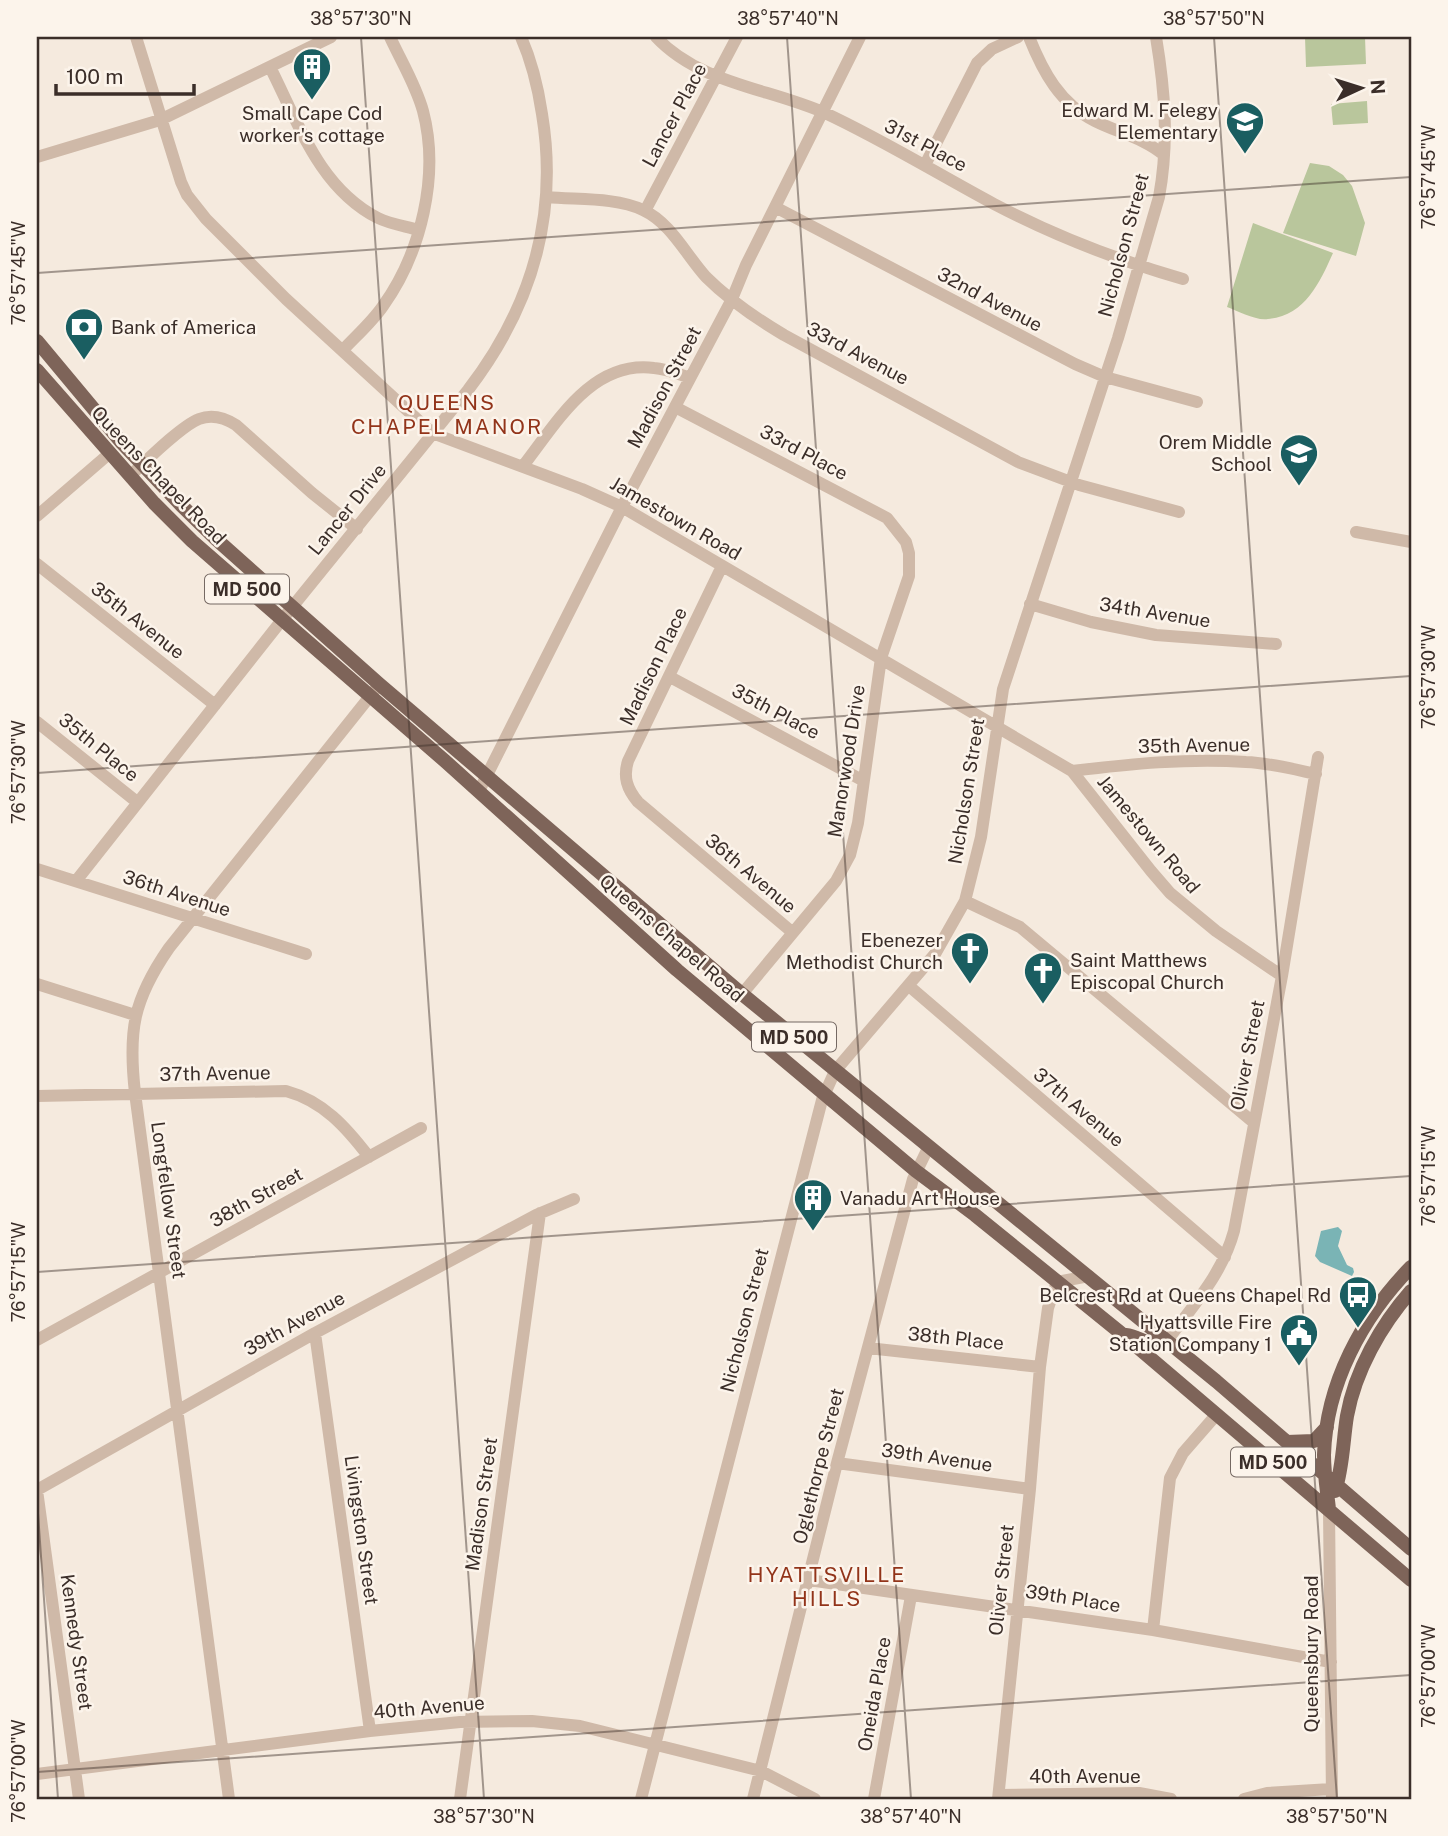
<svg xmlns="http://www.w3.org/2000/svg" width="1448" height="1836" font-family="'Public Sans',sans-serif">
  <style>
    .green { fill: #b9c69c }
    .water { fill: #7ab4b5 }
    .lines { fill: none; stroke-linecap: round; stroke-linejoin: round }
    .minor { stroke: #cfb9a8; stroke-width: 12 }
    .major { stroke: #7e6459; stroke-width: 14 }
    .ticks { fill: none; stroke: #3b2e29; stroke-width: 2; stroke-opacity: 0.45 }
    .labels { text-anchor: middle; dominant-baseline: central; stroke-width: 5; stroke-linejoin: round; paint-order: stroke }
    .shield { fill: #fcf4eb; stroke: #756963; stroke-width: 2 }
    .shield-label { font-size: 18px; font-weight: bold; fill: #3b2e29 }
    .poi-label { font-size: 19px; fill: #3b2e29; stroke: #fcf4eb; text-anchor: end }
    .street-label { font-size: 19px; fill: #3b2e29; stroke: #fcf4eb }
    .neighbourhood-label { font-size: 21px; letter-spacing: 2px; fill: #92341a; stroke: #fcf4eb }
    .neatline { fill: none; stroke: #3b2e29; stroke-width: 2.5 }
    .ticks-label { font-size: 18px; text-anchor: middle; fill: #3b2e29 }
  </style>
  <rect width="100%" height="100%" fill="#f5eade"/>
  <!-- green -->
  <path class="green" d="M1305,37H1365L1366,64L1306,67Z
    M1367,101L1368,123L1333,125L1331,104Z
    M1310,163L1329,166L1343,175L1352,186L1365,223L1356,256L1283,233Z
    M1253,223L1333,253C1320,282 1305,316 1268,319C1256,321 1238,311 1227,307Z"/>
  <!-- water -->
  <path class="water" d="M1338,1227L1342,1231L1338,1246L1347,1265L1353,1268L1354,1272L1352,1276L1320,1262L1315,1256L1321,1231Z"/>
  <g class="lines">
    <!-- minor -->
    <path class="minor" d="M136,37L181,182L187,195L206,219L286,299L432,433L582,489L622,507L1072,771L1151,871L1170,893L1216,931L1282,976
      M656,37C700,84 769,88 825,113C883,140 938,174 994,204C1055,236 1117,260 1183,279
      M1029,37C1043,72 1060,104 1095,121C1119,133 1144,138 1164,155
      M270,67C298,122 319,188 378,218C390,224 405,226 419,230
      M37,157L160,120L331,37
      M925,165L977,63L992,49L1018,37
      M547,197C577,200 615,197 643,210C671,223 686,255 706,277C729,300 757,319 784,335L1018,462L1079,485L1179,512
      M775,207L1075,364L1105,377L1197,402
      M645,211L737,37
      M343,350C356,336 372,322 383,306C421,253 440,175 423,111C416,85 401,61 390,37
      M675,407L887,518L906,542L909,553V576L881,658L858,823L850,855L836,881L742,994
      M523,466C556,424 591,360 654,368C667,369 678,374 690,378
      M130,476C146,461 181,426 199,419C212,414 225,418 236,425L312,493L357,529
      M37,516L110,453
      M1356,532L1411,542
      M37,564L215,705
      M722,566L628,761C623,777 627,789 638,802L792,932
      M1030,604L1091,622L1156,635L1276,644
      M670,677L862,780
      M37,722L137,802
      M1072,771C1130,764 1187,758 1246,762C1270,763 1293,769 1316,774
      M479,791L622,507L732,299L746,265L860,37
      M37,869L306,954
      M76,881L293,606L468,390C531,308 559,217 542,114C538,87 532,62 521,37
      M965,901L1020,927L1253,1122
      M37,984L135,1015
      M909,986L1225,1257
      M37,1096L286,1091C323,1101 346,1127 369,1157
      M315,1333L370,1731
      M37,1340L421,1128
      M1167,1341C1193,1305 1222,1275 1234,1231L1282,976L1318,757
      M868,1348L1040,1367
      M837,1463L1030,1489
      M1329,1509L1332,1799
      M809,1580L1153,1630L1331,1662
      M1153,1630L1170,1478L1183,1453L1217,1414
      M37,1774L370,1731L460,1722L532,1721L580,1726L761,1771L815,1799
      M999,1795L1139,1793L1171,1799
      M79,1799L37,1490L315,1333L536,1215L574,1199
      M229,1799L135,1093C128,1031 133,1000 169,948L375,690
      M460,1799L540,1213
      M641,1799L822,1100L835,1071L935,954L965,901L981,837L1003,689L1118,338L1159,197C1169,143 1165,91 1156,37
      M753,1799L837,1463L913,1179L929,1146
      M874,1799L911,1596
      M998,1799L1030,1489L1040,1367L1048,1308L1057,1282L1089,1276
      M1244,1799L1267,1793L1331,1789"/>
    <!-- major -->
    <path class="major" d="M37,341L122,443L181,505L216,539L379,684L742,994L1216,1381L1411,1549
      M37,370L154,503L192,541L445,761L677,970L916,1171L975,1215L1122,1334L1411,1580
      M1126,1335C1141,1336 1154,1352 1167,1341
      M1287,1442L1314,1441L1327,1427
      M1335,1491C1343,1468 1343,1440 1347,1416C1355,1371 1381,1325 1411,1291
      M1329,1509C1327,1491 1324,1473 1324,1455C1326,1384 1362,1317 1411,1267"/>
  </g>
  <!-- ticks -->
  <path class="ticks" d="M361,37L484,1799M787,37L911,1799M1214,37L1337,1799M37,273L1411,177M37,773L1411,676M37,1272L1411,1176M37,1499L58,1799M37,1772L1411,1675"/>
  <!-- icons -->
  <defs>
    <g id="building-pin" transform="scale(2.0125)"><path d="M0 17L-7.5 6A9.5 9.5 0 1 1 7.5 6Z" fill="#1a5e61" stroke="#fcf4eb"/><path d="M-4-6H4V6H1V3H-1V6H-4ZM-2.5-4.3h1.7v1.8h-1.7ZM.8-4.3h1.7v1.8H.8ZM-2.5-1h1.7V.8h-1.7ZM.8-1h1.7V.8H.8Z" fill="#fff"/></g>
    <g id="school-pin" transform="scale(2.0125)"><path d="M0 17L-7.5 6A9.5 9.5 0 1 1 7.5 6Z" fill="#1a5e61" stroke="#fcf4eb"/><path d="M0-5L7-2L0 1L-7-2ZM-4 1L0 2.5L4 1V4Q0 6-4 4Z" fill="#fff"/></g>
    <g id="bank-pin" transform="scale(2.0125)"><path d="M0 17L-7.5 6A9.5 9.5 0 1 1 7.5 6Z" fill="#1a5e61" stroke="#fcf4eb"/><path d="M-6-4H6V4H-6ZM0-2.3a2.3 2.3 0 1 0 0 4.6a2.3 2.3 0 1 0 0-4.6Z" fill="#fff"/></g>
    <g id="church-pin" transform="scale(2.0125)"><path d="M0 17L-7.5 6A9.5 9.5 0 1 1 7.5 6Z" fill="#1a5e61" stroke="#fcf4eb"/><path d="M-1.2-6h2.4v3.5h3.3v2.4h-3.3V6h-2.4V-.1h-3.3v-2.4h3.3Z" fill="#fff"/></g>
    <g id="bus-pin" transform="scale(2.0125)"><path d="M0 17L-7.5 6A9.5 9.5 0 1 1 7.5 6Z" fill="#1a5e61" stroke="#fcf4eb"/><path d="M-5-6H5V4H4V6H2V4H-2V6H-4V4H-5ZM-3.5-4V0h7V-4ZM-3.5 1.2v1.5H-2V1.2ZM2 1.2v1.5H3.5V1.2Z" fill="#fff"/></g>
    <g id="civic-pin" transform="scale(2.0125)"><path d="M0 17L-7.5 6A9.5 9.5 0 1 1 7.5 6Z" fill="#1a5e61" stroke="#fcf4eb"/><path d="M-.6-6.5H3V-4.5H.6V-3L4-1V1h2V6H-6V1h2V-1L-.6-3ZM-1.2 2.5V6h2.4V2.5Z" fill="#fff"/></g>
  </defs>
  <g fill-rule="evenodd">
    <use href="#building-pin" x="312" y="67"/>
    <use href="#school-pin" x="1245" y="121"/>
    <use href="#bank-pin" x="84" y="327"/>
    <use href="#school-pin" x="1299" y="453"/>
    <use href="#church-pin" x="970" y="951"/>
    <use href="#church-pin" x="1043" y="971"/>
    <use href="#building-pin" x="813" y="1198"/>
    <use href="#bus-pin" x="1358" y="1295"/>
    <use href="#civic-pin" x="1299" y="1333"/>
  </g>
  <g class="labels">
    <!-- shield labels -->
    <g class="shield">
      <rect x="205" y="574.5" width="84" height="29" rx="5"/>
      <rect x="752" y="1022.5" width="84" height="29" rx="5"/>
      <rect x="1231" y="1447.5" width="84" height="29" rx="5"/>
    </g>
    <g class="shield-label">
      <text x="247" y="589">MD 500</text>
      <text x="794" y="1037">MD 500</text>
      <text x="1273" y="1462">MD 500</text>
    </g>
    <!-- poi labels -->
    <g class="poi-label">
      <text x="1218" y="110">Edward M. Felegy<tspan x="1218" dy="22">Elementary</tspan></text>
      <text x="312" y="113" text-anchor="middle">Small Cape Cod<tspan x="312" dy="22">worker's cottage</tspan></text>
      <text x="111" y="327" text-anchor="start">Bank of America</text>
      <text x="1272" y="442">Orem Middle<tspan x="1272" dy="22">School</tspan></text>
      <text x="943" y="940">Ebenezer<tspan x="943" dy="22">Methodist Church</tspan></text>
      <text x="1070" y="960" text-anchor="start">Saint Matthews<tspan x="1070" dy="22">Episcopal Church</tspan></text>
      <text x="840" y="1198" text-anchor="start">Vanadu Art House</text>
      <text x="1331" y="1295">Belcrest Rd at Queens Chapel Rd</text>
      <text x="1272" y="1322">Hyattsville Fire<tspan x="1272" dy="22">Station Company 1</tspan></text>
    </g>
    <!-- street labels -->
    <g class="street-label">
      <text transform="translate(674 115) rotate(-62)">Lancer Place</text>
      <text transform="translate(926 145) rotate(28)">31st Place</text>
      <text transform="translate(1123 245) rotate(-75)">Nicholson Street</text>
      <text transform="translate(990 299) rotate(28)">32nd Avenue</text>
      <text transform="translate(858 353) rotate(28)">33rd Avenue</text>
      <text transform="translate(664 387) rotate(-62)">Madison Street</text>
      <text transform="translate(804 452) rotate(28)">33rd Place</text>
      <text transform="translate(159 475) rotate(46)">Queens Chapel Road</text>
      <text transform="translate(347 509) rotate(-51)">Lancer Drive</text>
      <text transform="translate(676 518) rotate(30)">Jamestown Road</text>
      <text transform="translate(1155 612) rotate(9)">34th Avenue</text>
      <text transform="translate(138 620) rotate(38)">35th Avenue</text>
      <text transform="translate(653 666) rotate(-64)">Madison Place</text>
      <text transform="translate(776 711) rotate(28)">35th Place</text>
      <text transform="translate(1194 745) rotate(-1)">35th Avenue</text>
      <text transform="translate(99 747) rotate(39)">35th Place</text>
      <text transform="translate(846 761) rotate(-81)">Manorwood Drive</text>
      <text transform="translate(966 791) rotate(-81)">Nicholson Street</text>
      <text transform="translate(1149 834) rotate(50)">Jamestown Road</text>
      <text transform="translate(751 873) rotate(40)">36th Avenue</text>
      <text transform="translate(177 893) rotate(18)">36th Avenue</text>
      <text transform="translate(672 938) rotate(41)">Queens Chapel Road</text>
      <text transform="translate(1247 1055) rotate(-79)">Oliver Street</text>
      <text transform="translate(215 1073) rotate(-1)">37th Avenue</text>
      <text transform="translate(1079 1107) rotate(40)">37th Avenue</text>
      <text transform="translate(256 1197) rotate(-29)">38th Street</text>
      <text transform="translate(169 1200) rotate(82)">Longfellow Street</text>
      <text transform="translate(744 1320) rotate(-76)">Nicholson Street</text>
      <text transform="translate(294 1323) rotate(-29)">39th Avenue</text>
      <text transform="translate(956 1338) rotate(6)">38th Place</text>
      <text transform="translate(937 1457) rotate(8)">39th Avenue</text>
      <text transform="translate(818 1466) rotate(-76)">Oglethorpe Street</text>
      <text transform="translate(481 1504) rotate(-82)">Madison Street</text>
      <text transform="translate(362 1530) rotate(82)">Livingston Street</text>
      <text transform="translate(1001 1580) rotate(-84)">Oliver Street</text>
      <text transform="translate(1073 1598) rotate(9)">39th Place</text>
      <text transform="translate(77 1642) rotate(82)">Kennedy Street</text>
      <text transform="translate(1311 1654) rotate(-90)">Queensbury Road</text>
      <text transform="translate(874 1694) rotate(-80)">Oneida Place</text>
      <text transform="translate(429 1707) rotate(-5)">40th Avenue</text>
      <text x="1085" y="1776">40th Avenue</text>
    </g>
    <!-- neighbourhood labels -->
    <g class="neighbourhood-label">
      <text x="447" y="402">QUEENS<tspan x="447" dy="24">CHAPEL MANOR</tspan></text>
      <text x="827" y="1574">HYATTSVILLE<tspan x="827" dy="24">HILLS</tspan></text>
    </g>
  </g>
  <!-- border -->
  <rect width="1448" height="1836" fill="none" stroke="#fcf4eb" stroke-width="77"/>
  <!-- north arrow -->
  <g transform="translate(1361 88) rotate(86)" stroke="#fcf4eb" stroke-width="5" paint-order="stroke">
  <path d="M0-5L12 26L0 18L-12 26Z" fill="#3b2e29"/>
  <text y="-10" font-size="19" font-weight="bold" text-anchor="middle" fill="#3b2e29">N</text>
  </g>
  <!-- scale -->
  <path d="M56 84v10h138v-10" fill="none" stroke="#3b2e29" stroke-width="3.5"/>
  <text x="66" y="84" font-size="21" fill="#3b2e29" stroke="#fcf4eb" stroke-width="5" paint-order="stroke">100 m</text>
  <rect x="38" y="38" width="1372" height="1760" class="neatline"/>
  <g class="ticks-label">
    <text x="361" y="25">38°57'30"N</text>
    <text x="788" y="25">38°57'40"N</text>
    <text x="1214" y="25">38°57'50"N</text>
    <text transform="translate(1429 177) rotate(-90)" y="6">76°57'45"W</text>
    <text transform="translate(19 273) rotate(-90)" y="6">76°57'45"W</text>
    <text transform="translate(1429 677) rotate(-90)" y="6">76°57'30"W</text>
    <text transform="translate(19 772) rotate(-90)" y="6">76°57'30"W</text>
    <text transform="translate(1429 1176) rotate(-90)" y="6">76°57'15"W</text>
    <text transform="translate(19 1272) rotate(-90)" y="6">76°57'15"W</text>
    <text transform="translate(1429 1676) rotate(-90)" y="6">76°57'00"W</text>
    <text transform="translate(19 1771) rotate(-90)" y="6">76°57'00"W</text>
    <text x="484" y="1823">38°57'30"N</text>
    <text x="911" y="1823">38°57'40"N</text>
    <text x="1337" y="1823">38°57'50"N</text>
  </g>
</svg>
